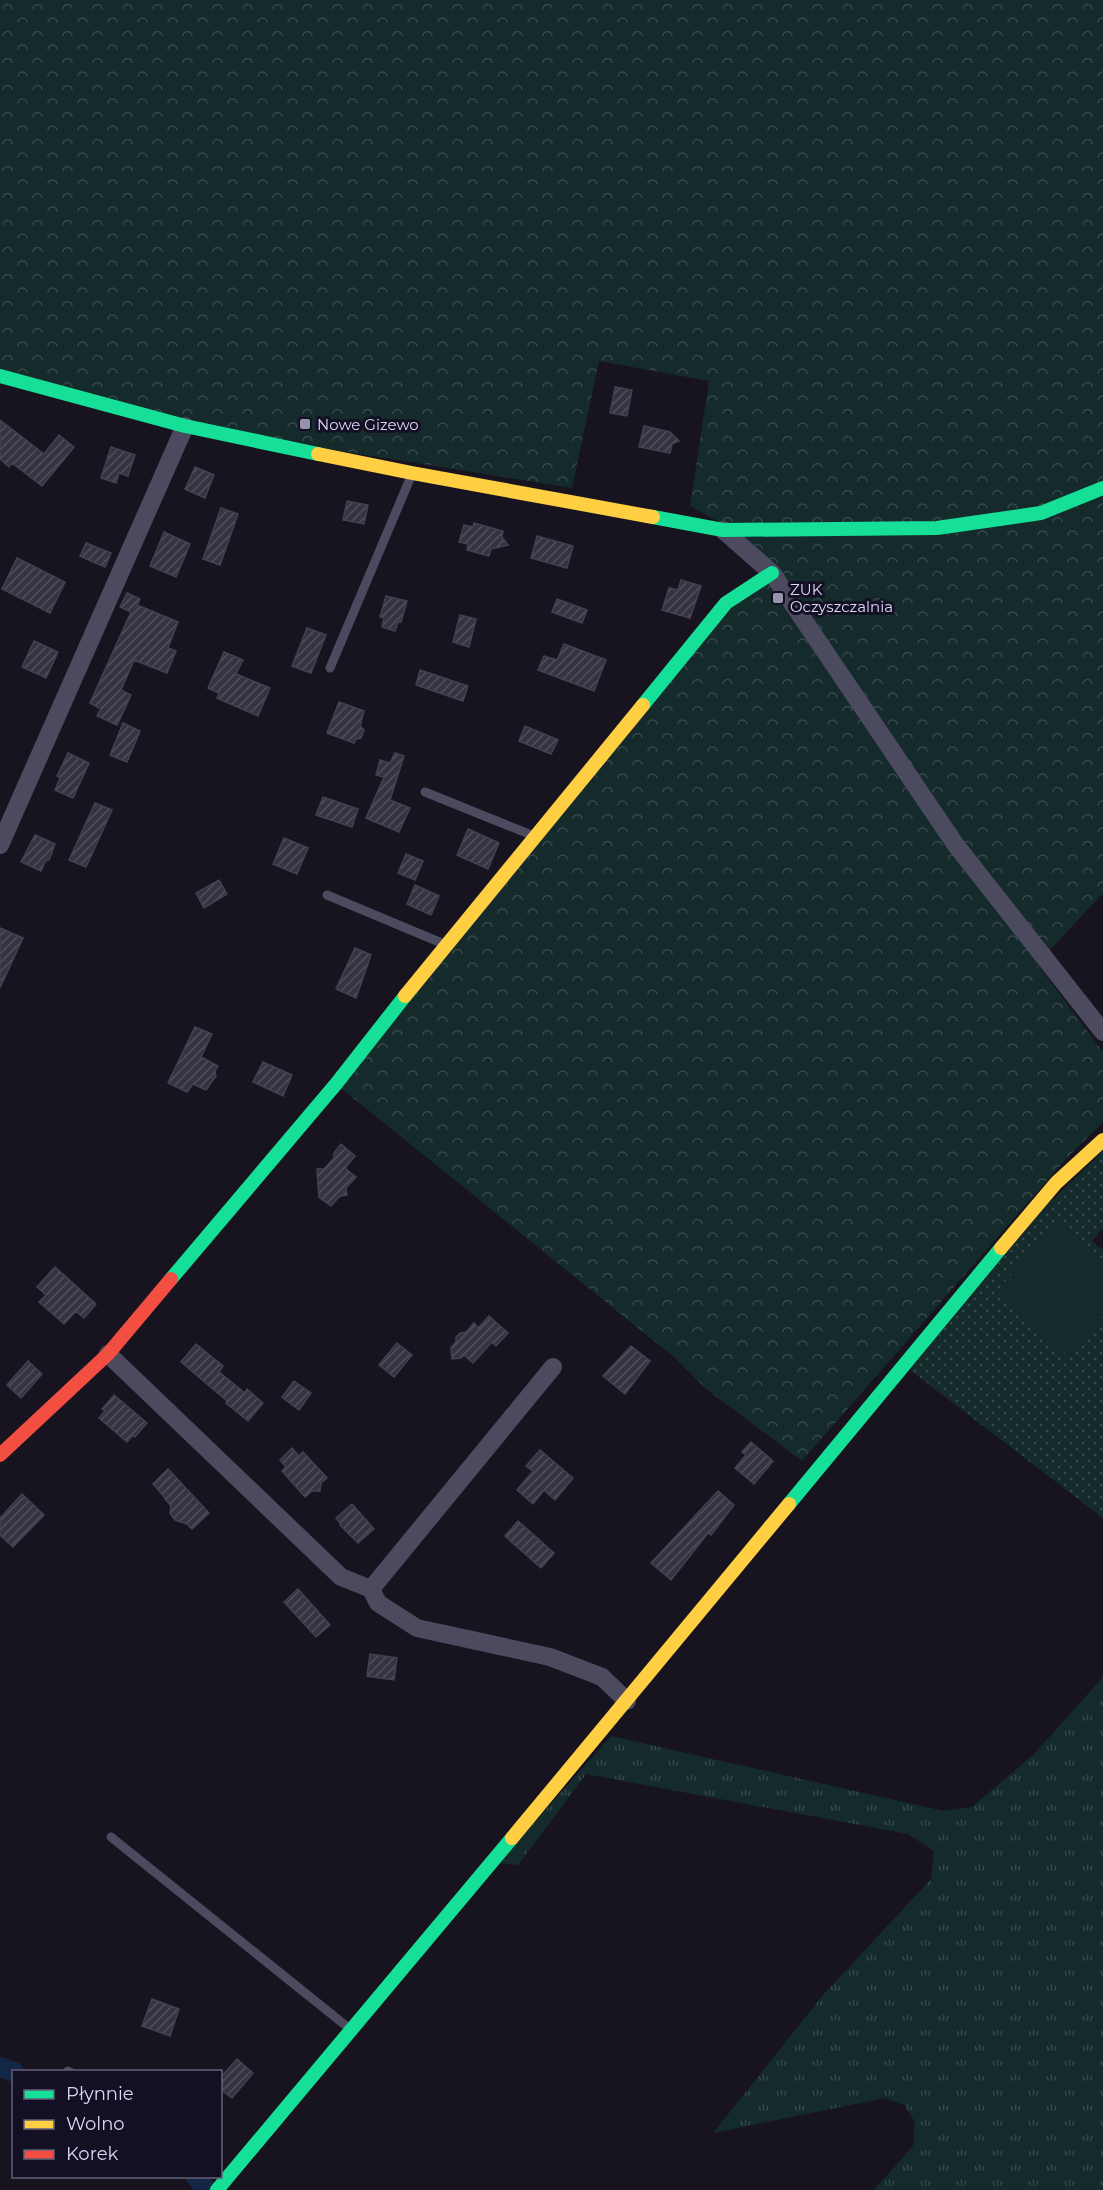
<svg xmlns="http://www.w3.org/2000/svg" width="1103" height="2190" font-family="Montserrat,sans-serif">
  <style>
    .grass { fill: url(#grass-tufts) }
    .forest { fill: url(#forest-crowns) }
    .park { fill: url(#park-dots) }
    .garden { fill: #142a2b }
    .lines { fill: none; stroke-linecap: round; stroke-linejoin: round }
    .canal { stroke: #142645; stroke-width: 20 }
    .building { fill: url(#building-hatch); stroke: #444052; stroke-width: 1.5 }
    .lane { stroke: #4c4a5f; stroke-width: 9 }
    .street { stroke: #4c4a5f; stroke-width: 18 }
    .fast { stroke: #16e098; stroke-width: 14 }
    .slow { stroke: #ffcf43; stroke-width: 14 }
    .jam { stroke: #f24e42; stroke-width: 14 }
    .poi-dot { fill: #9792ae; stroke: #141023; stroke-width: 2 }
    .labels { text-anchor: middle; dominant-baseline: central; stroke-width: 6; stroke-linejoin: round; paint-order: stroke }
    .poi-label { font-size: 15px; fill: #dcd6fb; stroke: #141023; text-anchor: start }
  </style>
  <defs>
    <pattern id="grass-tufts" width="24" height="20" patternUnits="userSpaceOnUse" patternTransform="scale(1.5)"><rect width="24" height="20" fill="#142a2b"/><path d="M3 7l-1-3M5 7V3M7 7l1-3M15 17l-1-3M17 17v-4M19 17l1-3" fill="none" stroke="#36484b"/></pattern>
    <pattern id="forest-crowns" width="20" height="18" patternUnits="userSpaceOnUse" patternTransform="scale(1.5)"><rect width="20" height="18" fill="#142a2b"/><path d="M2 6a3 3 0 1 1 6 0M12 15a3 3 0 1 1 6 0" fill="none" stroke="#36484b"/></pattern>
    <pattern id="park-dots" width="8" height="8" patternUnits="userSpaceOnUse" patternTransform="scale(1.5)"><rect width="8" height="8" fill="#142a2b"/><path d="M2 2h.1M6 6h.1" fill="none" stroke="#36484b" stroke-width="1.8" stroke-linecap="round"/></pattern>
    <pattern id="building-hatch" width="6" height="6" patternUnits="userSpaceOnUse" patternTransform="scale(1.5)"><rect width="6" height="6" fill="#363241"/><path d="M-1 1l2-2M0 6l6-6M5 7l2-2" fill="none" stroke="#524f5d"/></pattern>
  </defs>
  <rect width="100%" height="100%" fill="#17141f"/>
  <!-- grass -->
  <path class="grass" d="M1103,1677V2190H874L913,2146L915,2122L904,2105L885,2098L713,2133L824,1994L931,1879L934,1851L908,1834L586,1774L518,1865L498,1863L611,1736L944,1811L972,1807L1035,1753Z"/>
  <!-- forest -->
  <path class="forest" d="M0,0H1103V893L1037,964L1103,1052V1122L1066,1159L802,1461L706,1389L675,1358L336,1084L762,570L743,535L690,506L709,381L599,361L572,488L185,426L0,376Z"/>
  <!-- park -->
  <path class="park" d="M1103,1151V1228L1092,1241L1103,1250V1260L1058,1221L1068,1356L1103,1315V1356L1101,1358L1103,1360V1518L910,1370L1044,1208Z"/>
  <!-- garden -->
  <path class="garden" d="M1058,1221L1103,1260V1315L1068,1356L995,1293Z"/>
  <g class="lines">
    <!-- canal -->
    <path class="canal" d="M0,2067L14,2072
      M195,2176L207,2190"/>
  </g>
  <!-- building -->
  <path class="building" d="M615,387L632,390L627,416L610,413Z
    M0,420L44,454L59,435L74,447L42,486L12,463L9,467L0,459Z
    M644,426L670,432L679,441L672,444L670,453L639,447Z
    M111,447L135,455L128,476L119,473L116,483L101,478Z
    M195,467L214,475L205,498L185,489Z
    M347,501L368,505L364,524L343,520Z
    M221,508L238,514L220,565L203,559Z
    M474,523L503,531L502,537L508,545L491,549L489,556L467,550L468,544L459,542L464,525L473,527Z
    M164,532L190,544L176,577L150,566Z
    M537,536L573,546L567,568L531,558Z
    M86,543L111,553L105,567L80,556Z
    M17,558L65,582L50,613L2,589Z
    M681,580L701,586L690,618L662,610L669,588L678,590Z
    M127,593L140,599L137,605L178,622L168,648L176,651L167,673L134,660L121,690L131,695L117,725L97,716L101,709L90,703L131,612L120,607Z
    M386,596L407,601L401,622H398L395,631L382,627L384,618L380,617Z
    M557,599L587,610L582,623L552,612Z
    M460,615L476,619L469,647L453,642Z
    M307,628L326,635L311,673L292,666Z
    M34,641L58,652L46,678L22,667Z
    M564,644L606,660L594,691L538,670L544,656L557,660Z
    M224,652L243,660L236,674L270,688L258,716L217,698L219,693L208,688Z
    M420,670L468,686L463,701L416,685Z
    M339,702L364,711L360,726L364,730L361,738L356,739L354,743L327,733Z
    M123,723L140,731L127,762L110,755Z
    M525,726L558,740L551,754L519,741Z
    M68,753L89,763L73,798L55,790L60,778L57,776Z
    M395,753L404,756L390,800L410,808L399,832L366,818L384,777L376,775L380,760L390,763Z
    M323,797L358,809L352,827L316,815Z
    M95,803L112,810L86,867L69,860Z
    M468,829L499,843L488,869L457,855Z
    M35,835L55,844L49,860H46L41,871L21,862Z
    M284,838L308,848L297,874L273,864Z
    M406,854L423,861L415,880L398,873Z
    M219,880L227,894L204,908L196,893Z
    M415,885L439,896L431,915L407,904Z
    M0,928L23,938L0,988Z
    M355,948L371,955L356,998L336,989Z
    M195,1027L212,1034L201,1057L218,1066L215,1071L216,1076L206,1090L193,1084L187,1092L168,1083Z
    M263,1062L292,1075L283,1096L253,1082Z
    M341,1144L355,1156L345,1168L356,1177L346,1188L347,1195L340,1196L331,1206L319,1197L317,1169H324L334,1158V1153Z
    M55,1267L96,1304L84,1318L76,1311L64,1324L39,1302L46,1295L37,1287Z
    M489,1316L508,1333L496,1346L492,1342L473,1363L464,1355L461,1358L452,1359L451,1348L456,1342V1337L460,1333L466,1332L474,1323L478,1328Z
    M397,1343L412,1355L394,1377L379,1365Z
    M196,1344L223,1366L219,1372L245,1393L247,1389L263,1403L248,1421L226,1403L227,1401L181,1362Z
    M631,1346L650,1361L625,1394L603,1376Z
    M28,1361L42,1374L21,1398L7,1385Z
    M294,1381L311,1393L299,1410L282,1397Z
    M114,1395L147,1423L135,1437L133,1435L127,1442L99,1418L105,1411L102,1409Z
    M751,1442L773,1461L754,1484L735,1468L746,1455L742,1452Z
    M292,1448L299,1456L303,1452L327,1478L321,1483L320,1491H312L305,1497L282,1471L286,1467L280,1460Z
    M540,1450L573,1478L555,1500L544,1490L533,1504L517,1490L533,1471L526,1466Z
    M168,1469L209,1513L192,1529L187,1524L175,1520L170,1513L171,1506L165,1499H166L153,1484Z
    M718,1491L734,1505L711,1535L708,1533L671,1580L651,1563Z
    M22,1494L44,1515L13,1547L0,1535V1518Z
    M352,1504L374,1529L358,1543L340,1525L341,1524L336,1518Z
    M518,1521L554,1553L541,1568L505,1536Z
    M298,1589L330,1625L316,1637L284,1602Z
    M370,1654L397,1658L394,1680L367,1676Z
    M152,1999L179,2009L170,2036L142,2026Z
    M237,2059L253,2073L232,2098L220,2089V2078Z"/>
  <g class="lines">
    <!-- lane -->
    <path class="lane" d="M330,668L412,474
      M425,792L534,836
      M327,895L444,944
      M111,1837L350,2029
      M68,2071L70,2072"/>
    <!-- street -->
    <path class="street" d="M723,530L772,573L955,844L1103,1032
      M0,845L185,426
      M108,1354L341,1577L371,1589L553,1367
      M371,1589L378,1603L417,1628L550,1657L602,1677L627,1701"/>
    <!-- fast -->
    <path class="fast" d="M0,376L185,426L318,454
      M653,517L723,530L937,528L1041,513L1103,488
      M643,705L726,603L772,573
      M171,1279L336,1084L405,996
      M789,1504L1001,1248
      M217,2190L512,1838"/>
    <!-- slow -->
    <path class="slow" d="M318,454L412,473L653,517
      M405,996L643,705
      M1001,1248L1056,1183L1103,1140
      M512,1838L789,1504"/>
    <!-- jam -->
    <path class="jam" d="M0,1455L108,1354L171,1279"/>
  </g>
  <!-- markers -->
  <g class="poi-dot">
    <rect x="299" y="418" width="12" height="12" rx="3"/>
    <rect x="772" y="592" width="12" height="12" rx="3"/>
  </g>
  <g class="labels">
    <!-- poi labels -->
    <g class="poi-label">
      <text x="317" y="424">Nowe Gizewo</text>
      <text x="790" y="589">ZUK<tspan x="790" dy="17">Oczyszczalnia</tspan></text>
    </g>
  </g>
  <!-- legend -->
  <rect x="12" y="2070" width="210" height="108" fill="#141023" stroke="#645f79" stroke-width="1.5"/>
  <rect x="24" y="2090" width="30" height="9" fill="#16e098" stroke="#645f79" stroke-width="1.5"/>
  <text x="66" y="2100" font-size="18" fill="#dcd6fb">Płynnie</text>
  <rect x="24" y="2120" width="30" height="9" fill="#ffcf43" stroke="#645f79" stroke-width="1.5"/>
  <text x="66" y="2130" font-size="18" fill="#dcd6fb">Wolno</text>
  <rect x="24" y="2150" width="30" height="9" fill="#f24e42" stroke="#645f79" stroke-width="1.5"/>
  <text x="66" y="2160" font-size="18" fill="#dcd6fb">Korek</text>
</svg>
